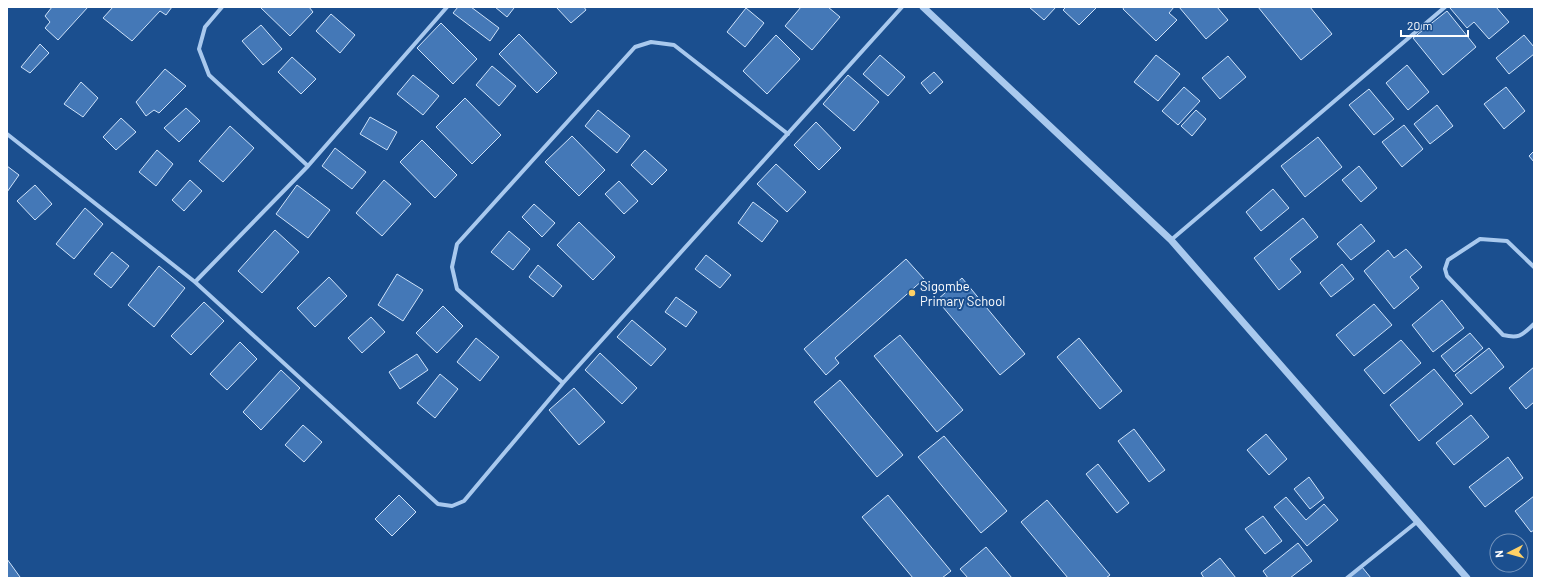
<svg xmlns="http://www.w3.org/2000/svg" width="1541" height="585" font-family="Barlow,sans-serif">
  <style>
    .building { fill: #4478b7; stroke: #cfe3fa }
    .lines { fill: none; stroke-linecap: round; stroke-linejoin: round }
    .minor { stroke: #a9c9ee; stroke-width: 4 }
    .tertiary { stroke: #a9c9ee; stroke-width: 7 }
    .poi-dot { fill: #ffd166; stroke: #1b4f8f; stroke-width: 1.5 }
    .labels { text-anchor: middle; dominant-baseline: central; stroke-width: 4; stroke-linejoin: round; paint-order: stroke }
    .poi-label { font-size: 13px; fill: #fff; stroke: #1b4f8f; text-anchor: start }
  </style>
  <rect width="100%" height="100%" fill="#1b4f8f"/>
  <!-- building -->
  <path class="building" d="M52,7H88L58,40L45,28L50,22L45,16Z
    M113,7H172L166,15L160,11L132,41L103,18Z
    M260,7H309L313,12L290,36Z
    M458,7H471L499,28L490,41L453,13Z
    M495,7H513L514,8L507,17Z
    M556,7H584L586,10L571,23Z
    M801,7H828L840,17L812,50L785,26Z
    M1029,7H1056L1044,20Z
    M1066,7H1097L1079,25L1063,10Z
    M1124,7H1174L1169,13L1177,20L1156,41L1123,9Z
    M1179,7H1217L1228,20L1206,39Z
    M1258,7H1310L1332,34L1301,60Z
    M1452,7H1496L1509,22L1489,39L1474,22L1467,28L1450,8Z
    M746,8L764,23L745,47L727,32Z
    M1447,11L1476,47L1443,75L1413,38Z
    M331,14L355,35L340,53L316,31Z
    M441,23L477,59L453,84L417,48Z
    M261,25L282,49L263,65L242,41Z
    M519,34L557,73L537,93L499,54Z
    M776,35L800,59L767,94L743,71Z
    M1524,35L1534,47V54L1509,74L1496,58Z
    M40,44L49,53L30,73L21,67Z
    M880,55L905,77L888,96L863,74Z
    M1156,55L1180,74L1158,101L1134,82Z
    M1228,56L1246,77L1220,99L1202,78Z
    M292,57L316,79L301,94L278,72Z
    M1407,65L1429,92L1408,110L1386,83Z
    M492,66L516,86L499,106L476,85Z
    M165,69L186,86L159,113L154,110L146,116L136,102Z
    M934,72L943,82L930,94L921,83Z
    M413,75L439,96L423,115L397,94Z
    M848,75L879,102L854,131L823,104Z
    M81,82L98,98L83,117L64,104Z
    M1184,87L1200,101L1178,125L1162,111Z
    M1506,87L1525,111L1504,129L1484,104Z
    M1369,89L1394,119L1374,135L1349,105Z
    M465,98L501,135L472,164L436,127Z
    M1437,105L1453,126L1430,144L1414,124Z
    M186,108L200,121L179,142L164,128Z
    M598,110L630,136L617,153L585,126Z
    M1196,110L1206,119L1192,136L1181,126Z
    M370,117L397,132L387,150L360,134Z
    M121,118L136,132L116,150L103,137Z
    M816,122L841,148L819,170L794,145Z
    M1404,125L1423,149L1402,167L1382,142Z
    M230,126L254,148L223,182L199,161Z
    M572,136L605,170L579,196L545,162Z
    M1318,137L1342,167L1305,197L1281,166Z
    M422,140L457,175L435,198L400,162Z
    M335,148L366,172L352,189L322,166Z
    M157,150L173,164L156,186L139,172Z
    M645,150L667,170L652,185L631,165Z
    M1534,151V162L1529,156Z
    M776,164L806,192L787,212L757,184Z
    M7,166L19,175L7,192Z
    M1359,166L1377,188L1361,202L1342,180Z
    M190,180L202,191L184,211L172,200Z
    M384,180L411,204L382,236L356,213Z
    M619,181L638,201L624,214L605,194Z
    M35,185L52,204L35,220L17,201Z
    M297,185L330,210L308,238L276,214Z
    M1273,189L1289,208L1261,231L1246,212Z
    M753,202L778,221L762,242L738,223Z
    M534,204L555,223L542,237L522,217Z
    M85,208L103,224L74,259L56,244Z
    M1303,218L1318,237L1290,259L1301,272L1279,290L1254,258Z
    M579,222L615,257L593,280L557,245Z
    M1361,224L1375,241L1351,260L1337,244Z
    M275,230L299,252L262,293L238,271Z
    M509,231L530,249L513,270L491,252Z
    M1406,249L1422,267L1410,277L1419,288L1394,309L1364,271L1388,250L1394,258Z
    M112,252L129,266L111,288L94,274Z
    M706,255L731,275L720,288L695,269Z
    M906,259L924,279L835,358L839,363L826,375L804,349Z
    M1342,264L1354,279L1331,297L1320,283Z
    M538,265L562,286L553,297L529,277Z
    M159,266L185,288L154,327L128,305Z
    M397,274L423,290L403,321L378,305Z
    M329,277L347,296L315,327L297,308Z
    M962,278L1025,354L1000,375L937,300Z
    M676,297L697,312L686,327L665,312Z
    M1442,300L1464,328L1433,352L1412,325Z
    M204,302L224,321L191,355L171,336Z
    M1374,304L1392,325L1354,356L1336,335Z
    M443,306L463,326L437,353L416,333Z
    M371,317L385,332L362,353L348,338Z
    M632,320L666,349L651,366L617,337Z
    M1470,333L1483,348L1454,372L1441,356Z
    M900,335L963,410L937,432L874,356Z
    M476,338L499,357L480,381L457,362Z
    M1079,338L1122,391L1100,409L1057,357Z
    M1401,340L1421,363L1384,394L1364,370Z
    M240,342L257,359L227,390L210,374Z
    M1489,348L1504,367L1471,394L1455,375Z
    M600,353L637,388L622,404L585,370Z
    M417,354L428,370L400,389L389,372Z
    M1534,367V402L1526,409L1509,388Z
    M1434,369L1463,404L1419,441L1390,405Z
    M281,370L300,388L261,430L243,412Z
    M440,374L458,389L435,418L417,403Z
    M840,380L903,455L877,477L814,402Z
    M574,388L605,422L579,445L549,410Z
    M1471,415L1489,437L1454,465L1436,443Z
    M303,425L322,442L304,462L285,445Z
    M1134,429L1165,470L1149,482L1118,441Z
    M1266,434L1287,459L1269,475L1247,450Z
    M944,436L1007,511L981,533L918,457Z
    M1508,457L1523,478L1485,507L1469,487Z
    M1098,464L1129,503L1117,513L1086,474Z
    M1309,477L1324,498L1310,509L1294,489Z
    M399,495L416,512L392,536L375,519Z
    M888,495L951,571L942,578H913L862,517Z
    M1534,496V530L1531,532L1515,511Z
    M1286,497L1306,520L1324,504L1338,520L1307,546L1274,507Z
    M1047,500L1110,575L1106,578H1068L1021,522Z
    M1263,516L1282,541L1265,554L1245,529Z
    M1298,543L1312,561L1290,578H1268L1263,571Z
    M986,547L1012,578H968L960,569Z
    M1220,558L1236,578H1204L1201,573Z
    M7,559L20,577L19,578H7Z
    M1362,567L1371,578H1348Z"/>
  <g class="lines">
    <!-- minor -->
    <path class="minor" d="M222,7L205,27L199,49L209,75L308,166
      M7,134L195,282L438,504L452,506L464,501L563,383L902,7
      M1171,240L1445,7
      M1534,267L1507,241L1480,239L1448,260L1445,269L1447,276L1503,335C1520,339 1522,335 1534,324
      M195,282L308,166L447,7
      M563,383L457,289L452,267L457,244L635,47L651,42L674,45L788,134
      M1347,578L1418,521"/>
    <!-- tertiary -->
    <path class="tertiary" d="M923,7L1171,240L1467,578"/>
  </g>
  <!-- markers -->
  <circle class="poi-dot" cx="912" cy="293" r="4"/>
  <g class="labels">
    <!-- poi labels -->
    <g class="poi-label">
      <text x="920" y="286">Sigombe<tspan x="920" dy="15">Primary School</tspan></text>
    </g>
  </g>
  <!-- border -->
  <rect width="1541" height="585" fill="none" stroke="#ffffff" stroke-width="16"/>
  <!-- north arrow -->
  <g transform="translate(1509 553) rotate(264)"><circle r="19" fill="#1b4f8f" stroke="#7695bc"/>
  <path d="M0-3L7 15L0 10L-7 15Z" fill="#ffd166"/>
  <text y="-6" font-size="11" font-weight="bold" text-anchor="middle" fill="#ffffff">N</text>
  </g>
  <!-- scale -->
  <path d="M1401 30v6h67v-6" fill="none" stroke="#ffffff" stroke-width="2"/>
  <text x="1407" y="30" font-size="12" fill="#ffffff" stroke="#1b4f8f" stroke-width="3" paint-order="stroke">20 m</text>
</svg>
